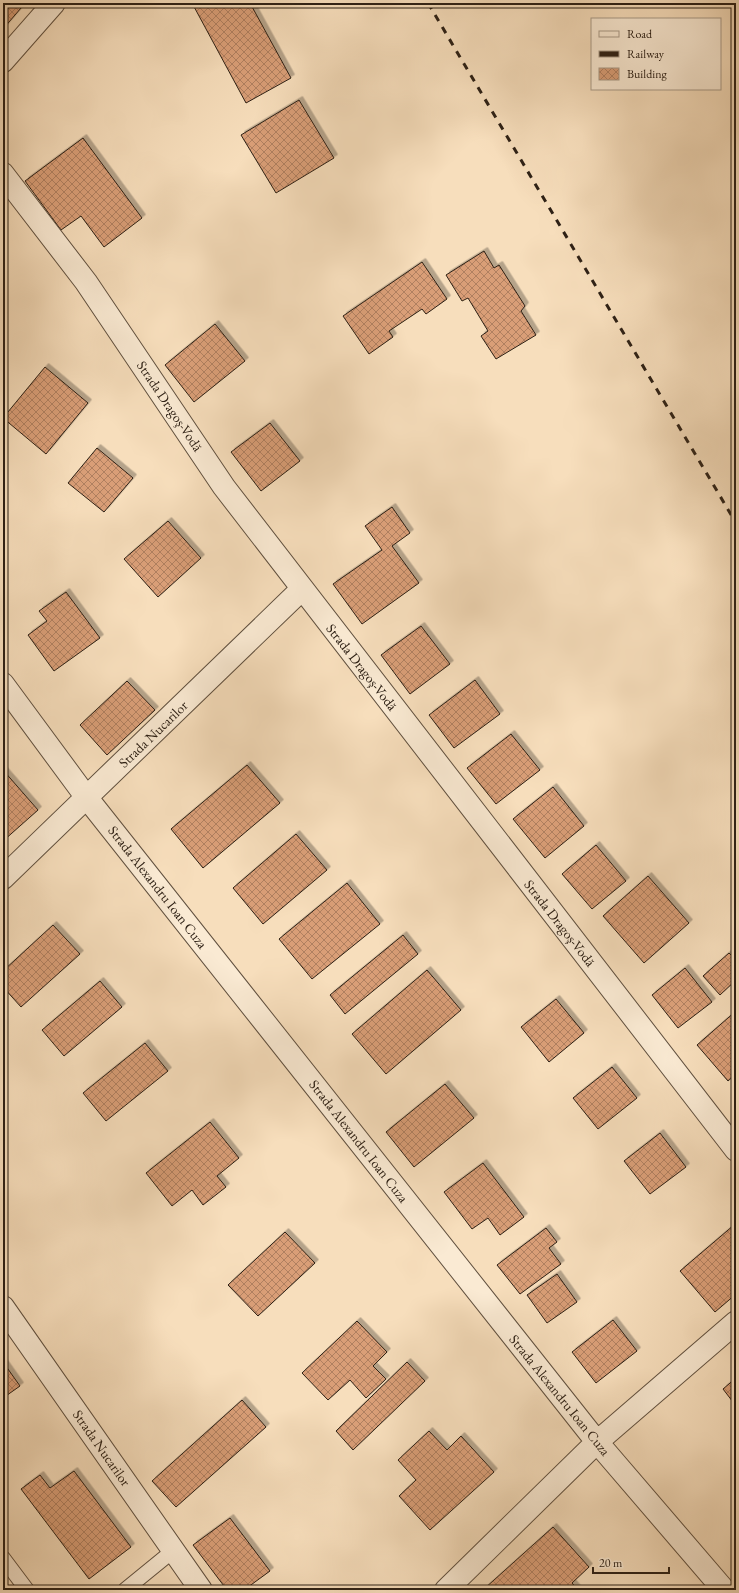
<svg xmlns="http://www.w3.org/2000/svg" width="739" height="1593" font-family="'EB Garamond',serif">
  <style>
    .building { fill: url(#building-cross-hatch); stroke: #2d2015; filter: url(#shadow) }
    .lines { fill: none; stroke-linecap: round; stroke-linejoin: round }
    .lane-casing { stroke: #60503f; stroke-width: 16 }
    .street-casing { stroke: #60503f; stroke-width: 24 }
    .lane { stroke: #faead3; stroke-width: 14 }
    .street { stroke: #faead3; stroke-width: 22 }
    .rail { stroke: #2d2015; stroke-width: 3; stroke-dasharray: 7 7; stroke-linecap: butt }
    .labels { text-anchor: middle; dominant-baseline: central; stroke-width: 3; stroke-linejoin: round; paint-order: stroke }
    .street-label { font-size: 14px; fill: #2d2015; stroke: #faead3 }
  </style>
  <defs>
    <pattern id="building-cross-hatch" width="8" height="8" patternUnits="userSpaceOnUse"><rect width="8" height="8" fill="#d99e77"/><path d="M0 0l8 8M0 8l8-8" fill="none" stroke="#b08060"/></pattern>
    <filter id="shadow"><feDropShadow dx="3.5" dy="-3.5" stdDeviation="0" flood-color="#0004"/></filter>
  </defs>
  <rect width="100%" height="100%" fill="#f7debc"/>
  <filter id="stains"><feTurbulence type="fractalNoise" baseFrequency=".005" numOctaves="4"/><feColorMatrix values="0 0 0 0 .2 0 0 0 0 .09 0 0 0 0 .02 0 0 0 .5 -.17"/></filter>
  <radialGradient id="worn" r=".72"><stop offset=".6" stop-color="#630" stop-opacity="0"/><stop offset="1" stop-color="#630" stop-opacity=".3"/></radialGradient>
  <!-- building -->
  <path class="building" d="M3,3H15L21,8L3,29Z
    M192,3H250L291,78L246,103Z
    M299,100L334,158L276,193L241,135Z
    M83,138L142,218L104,247L81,216L61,230L25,181Z
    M484,251L494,268L499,265L525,306L521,311L536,335L496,359L481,336L488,331L468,298L462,301L446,275Z
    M422,262L447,299L426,314L422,309L389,331L393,337L369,354L343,316Z
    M215,324L245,361L194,402L165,365Z
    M45,367L88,403L46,454L3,418Z
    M270,423L300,461L261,491L231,452Z
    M97,448L133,478L104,512L68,483Z
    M392,507L410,533L392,546L419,583L362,624L333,584L382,550L365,526Z
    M168,521L201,558L158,597L124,559Z
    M66,592L100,638L54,671L28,635L47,621L39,611Z
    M421,626L450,664L410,694L381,655Z
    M475,680L500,714L454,748L429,715Z
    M127,681L155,710L107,755L80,725Z
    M511,734L540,770L496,804L467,768Z
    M247,765L280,803L203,868L171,829Z
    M3,770L38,810L3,841Z
    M553,787L584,826L545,858L513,819Z
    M296,834L327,870L263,924L233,888Z
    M596,845L626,881L592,909L562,874Z
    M648,876L689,923L644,963L603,916Z
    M347,883L380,924L312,979L279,939Z
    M53,925L80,954L21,1007L3,987V971Z
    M403,935L418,954L345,1014L330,995Z
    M729,953L736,960V980L720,995L703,976Z
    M685,968L712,1002L678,1028L652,995Z
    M427,970L461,1010L386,1074L352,1034Z
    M100,981L122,1007L64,1056L42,1030Z
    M556,999L584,1033L549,1062L521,1027Z
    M736,1011V1074L728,1081L697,1045Z
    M145,1043L168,1071L106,1121L83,1093Z
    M612,1067L637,1098L598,1129L573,1098Z
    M445,1084L474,1118L414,1167L386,1132Z
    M210,1122L239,1158L217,1176L226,1187L203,1205L192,1190L172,1206L146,1173Z
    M660,1133L686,1167L650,1194L624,1161Z
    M483,1163L524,1217L500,1235L488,1218L472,1229L444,1192Z
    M734,1225L736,1228V1294L715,1312L680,1271Z
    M546,1228L557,1242L549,1248L561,1264L520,1294L497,1265Z
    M285,1232L315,1263L258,1316L228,1285Z
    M557,1274L577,1302L547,1323L527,1295Z
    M613,1320L637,1351L596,1383L572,1352Z
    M357,1321L387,1352L373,1366L386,1379L366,1398L350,1380L328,1400L302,1373Z
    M3,1362L20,1386L3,1398Z
    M407,1362L425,1381L353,1450L336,1431Z
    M736,1378V1406L723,1389Z
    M242,1400L266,1427L176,1507L152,1481Z
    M429,1431L447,1450L461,1436L494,1472L430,1530L399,1496L416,1480L398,1460Z
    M74,1471L131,1547L89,1579L21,1489L40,1475L50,1488Z
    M230,1518L270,1571L244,1590H227L193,1545Z
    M553,1527L589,1567L572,1583L578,1590H485L484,1589Z"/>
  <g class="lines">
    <!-- lane casing -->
    <g class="lane-casing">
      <path id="lane" d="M3,1558L27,1590
        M125,1590L174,1550"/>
    </g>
    <!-- street casing -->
    <g class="street-casing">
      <path id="street" d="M3,61L54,3
        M3,174L86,282L224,487L736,1150
        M3,684L87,798L597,1442L724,1590
        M3,878L302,589
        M3,1307L201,1590
        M446,1590L597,1442L736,1322"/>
    </g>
    <!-- lane -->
    <use href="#lane" class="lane"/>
    <!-- street -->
    <use href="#street" class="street"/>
    <!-- rail -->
    <path class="rail" d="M428,3L736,523"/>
  </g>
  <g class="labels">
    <!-- street labels -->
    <g class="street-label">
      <text transform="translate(170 406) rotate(56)">Strada Dragoş-Vodă</text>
      <text transform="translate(362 667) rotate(52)">Strada Dragoş-Vodă</text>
      <text transform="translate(153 734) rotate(-44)">Strada Nucarilor</text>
      <text transform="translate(158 887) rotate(52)">Strada Alexandru Ioan Cuza</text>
      <text transform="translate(560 923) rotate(52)">Strada Dragoş-Vodă</text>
      <text transform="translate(359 1141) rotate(52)">Strada Alexandru Ioan Cuza</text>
      <text transform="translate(560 1395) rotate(51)">Strada Alexandru Ioan Cuza</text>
      <text transform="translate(102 1448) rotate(55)">Strada Nucarilor</text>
    </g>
  </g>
  <!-- margin -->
  <rect width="739" height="1593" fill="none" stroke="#f7debc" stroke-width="16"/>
  <rect x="4" y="4" width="731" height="1585" fill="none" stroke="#2d2015" stroke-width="2"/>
  <rect x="8" y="8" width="723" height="1577" fill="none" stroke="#2d2015"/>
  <!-- legend -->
  <rect x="591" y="18" width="130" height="72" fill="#faead3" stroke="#a89987"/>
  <rect x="599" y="31" width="20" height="6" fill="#faead3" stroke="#a89987"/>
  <text x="627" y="38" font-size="12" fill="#2d2015">Road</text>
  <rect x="599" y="51" width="20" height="6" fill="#2d2015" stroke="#a89987"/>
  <text x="627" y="58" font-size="12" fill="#2d2015">Railway</text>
  <rect x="599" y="68" width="20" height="12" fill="url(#building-cross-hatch)" stroke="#a89987"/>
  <text x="627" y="78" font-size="12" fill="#2d2015">Building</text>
  <!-- scale -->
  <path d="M593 1567v6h76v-6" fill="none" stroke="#2d2015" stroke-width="2"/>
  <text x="599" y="1567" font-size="12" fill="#2d2015" stroke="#faead3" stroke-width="3" paint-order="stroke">20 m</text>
  <rect width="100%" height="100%" filter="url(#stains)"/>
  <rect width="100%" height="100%" fill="url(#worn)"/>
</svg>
